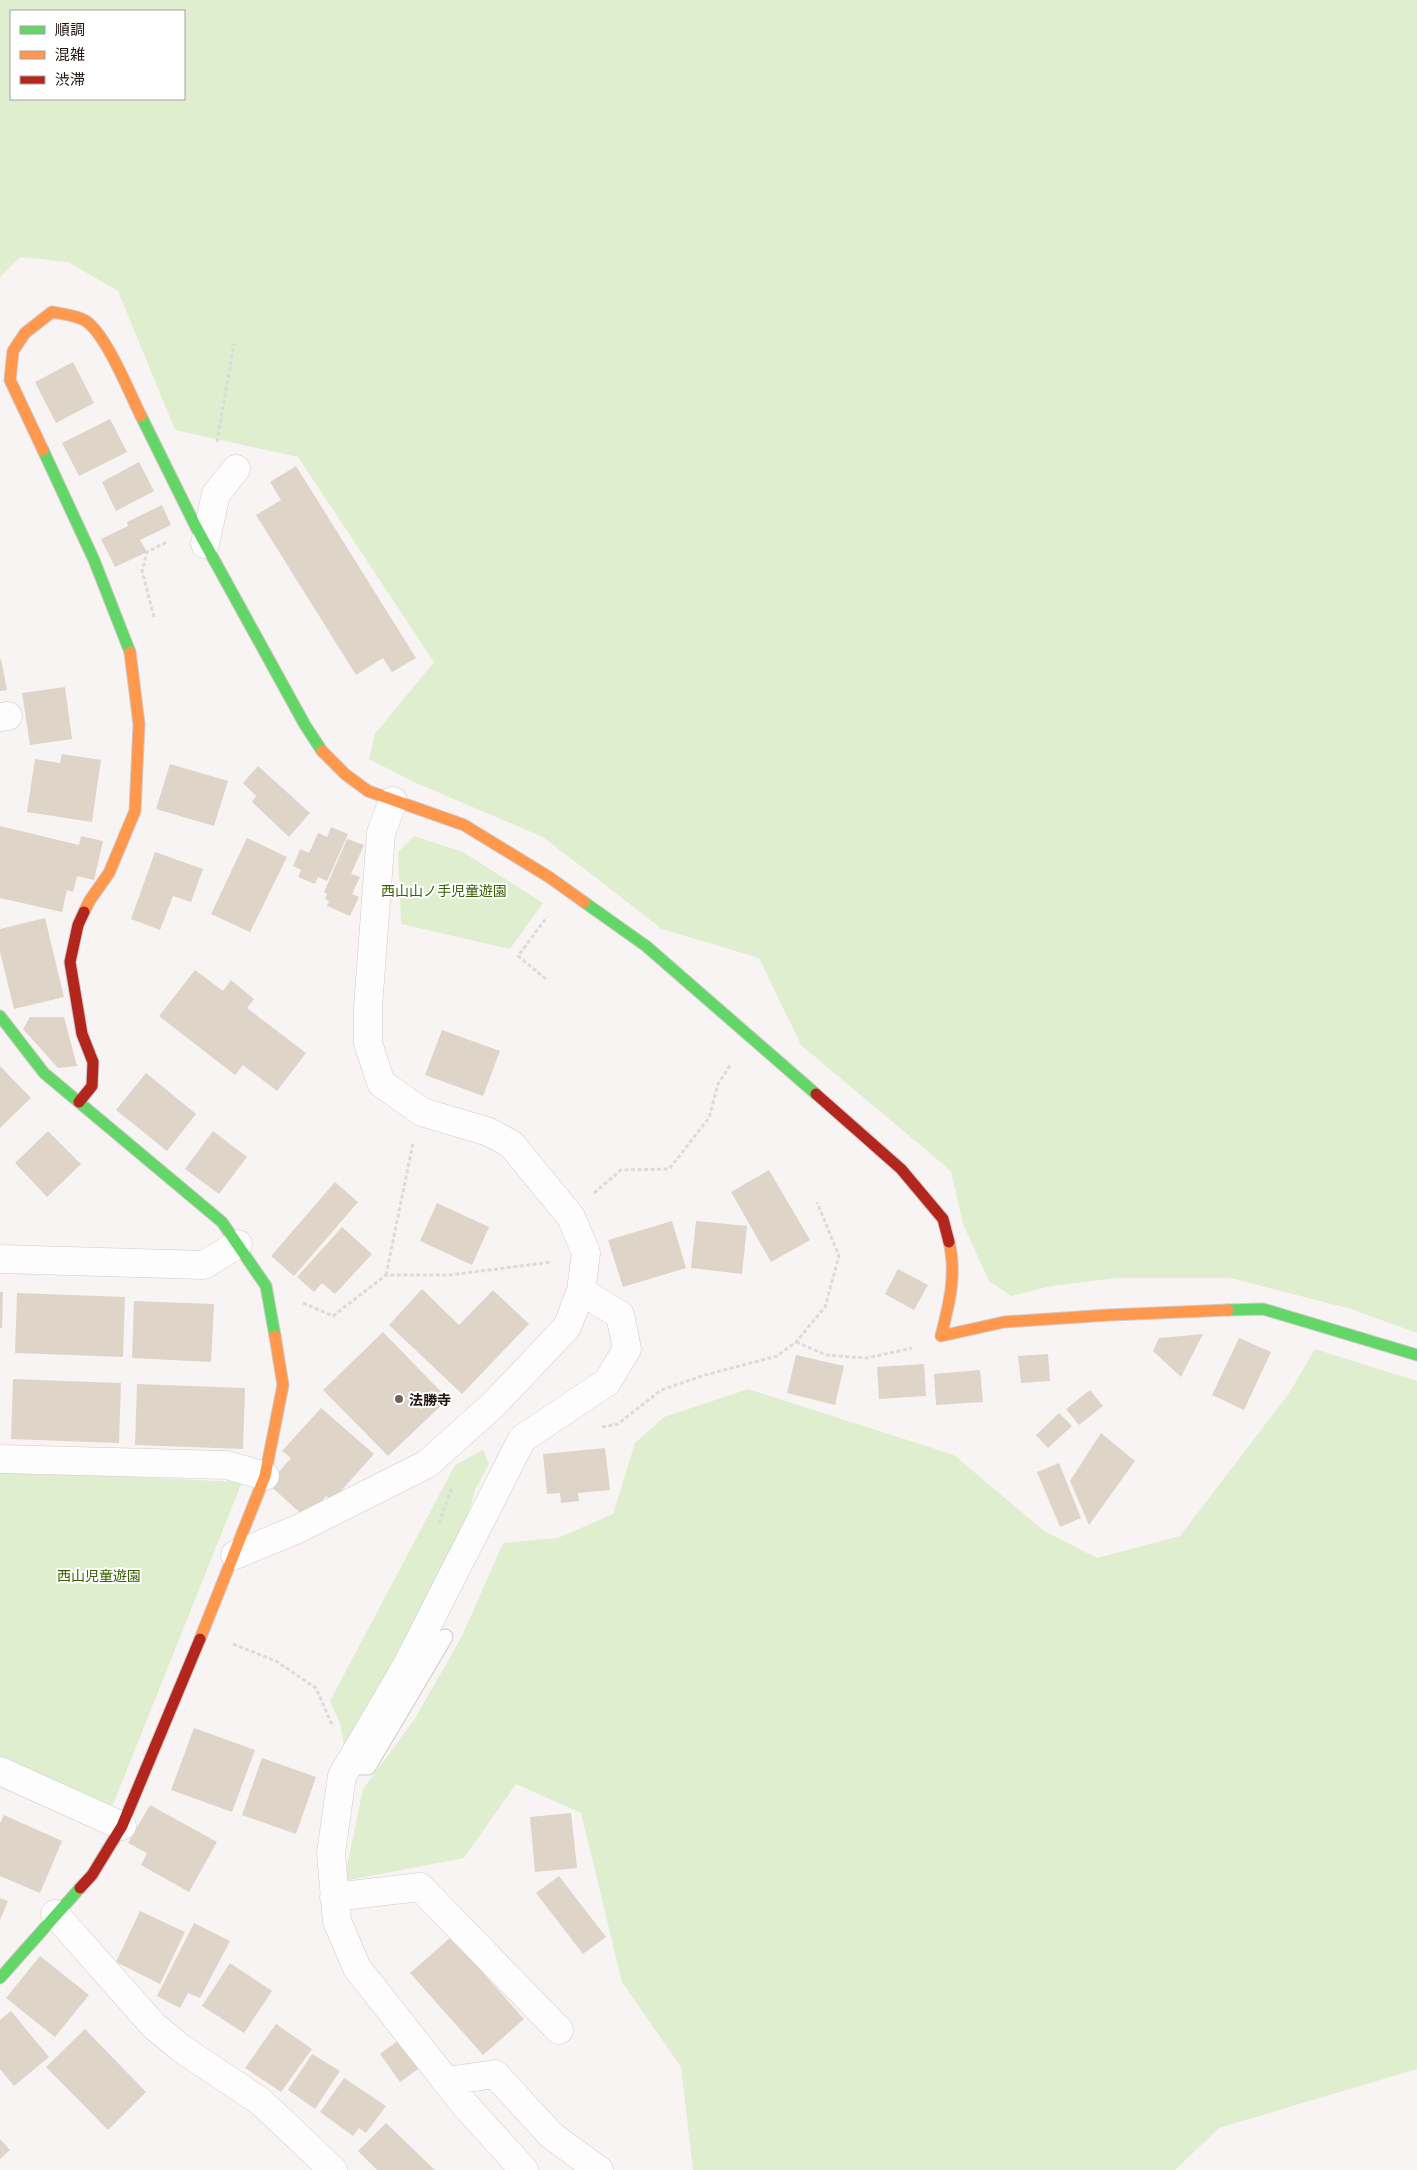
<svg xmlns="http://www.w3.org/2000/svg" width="1417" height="2170" font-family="'Exo 2','Noto Sans JP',sans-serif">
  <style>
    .green { fill: #dfeecf; fill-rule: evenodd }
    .building { fill: #dfd4c8 }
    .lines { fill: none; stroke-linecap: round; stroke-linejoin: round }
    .lane-casing { stroke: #d2c9c6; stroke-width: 17 }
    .street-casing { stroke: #d2c9c6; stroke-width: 29 }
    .fast-casing { stroke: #d2c9c6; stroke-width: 13 }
    .slow-casing { stroke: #d2c9c6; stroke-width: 13 }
    .jam-casing { stroke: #d2c9c6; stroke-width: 13 }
    .path { stroke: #dddbda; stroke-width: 3; stroke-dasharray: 4 2.5; stroke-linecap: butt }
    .lane { stroke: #fefdfd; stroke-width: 15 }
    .street { stroke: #fefdfd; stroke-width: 28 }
    .fast { stroke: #63d668; stroke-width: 11 }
    .slow { stroke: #ff974d; stroke-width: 11 }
    .jam { stroke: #b3261e; stroke-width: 11 }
    .poi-dot { fill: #6c625e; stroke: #fff; stroke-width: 2 }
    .labels { text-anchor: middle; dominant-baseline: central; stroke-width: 4; stroke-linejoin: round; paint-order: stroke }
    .park-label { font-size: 14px; fill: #386200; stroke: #fff }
    .poi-label { font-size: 14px; font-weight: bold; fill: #21130e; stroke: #fff; text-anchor: start }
  </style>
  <rect width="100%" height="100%" fill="#f8f4f3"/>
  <!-- green -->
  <path class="green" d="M0,0H1417V1333L1351,1309L1230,1278H1117L1051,1286L1011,1296L989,1281L963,1224L951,1171L801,1045L759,958L662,929L543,837L416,783L369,759L375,734L434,662L298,457L175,430L118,291L68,262L20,257L0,277ZM11,11H184V99H11Z
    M414,836L463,852L543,903L510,949L401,924L398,852Z
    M1315,1349L1417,1381V2069L1219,2128L1175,2170H693L681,2067L622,1982L581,1813L516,1784L464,1858L344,1881L363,1789L414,1720L462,1636L503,1543L558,1538L613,1514L635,1443L664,1417L748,1389L954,1455L1044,1531L1097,1558L1180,1536L1290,1392Z
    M483,1450L489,1464L475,1490L467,1519L345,1752L340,1723L330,1701L455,1465Z
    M0,1471L242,1482L112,1807L0,1758Z"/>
  <!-- building -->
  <path class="building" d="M73,362L94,403L56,423L35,382Z
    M110,419L127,452L79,476L62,443Z
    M139,462L154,491L116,511L102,482Z
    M296,466L416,658L392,672L383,658L356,675L256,515L281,500L270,482Z
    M162,505L171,525L140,540L147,552L115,567L101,539L128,526L127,522Z
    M1,659L7,690L0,691V660Z
    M65,687L72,739L30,745L22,693Z
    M62,754L101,760L92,822L27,812L35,759L60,763Z
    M170,764L228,781L214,826L156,809Z
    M258,766L310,813L289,837L252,802L256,796L243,783Z
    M0,826L79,845L81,836L103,841L94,880L77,876L73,892L67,890L62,912L0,898Z
    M331,827L348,834L327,881L318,877L315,884L298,877L301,870L293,866L300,849L309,853L318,833L327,837Z
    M247,838L287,857L250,932L211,914Z
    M347,839L364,845L351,874L360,877L352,894L359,897L350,916L327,906L329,901L325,899L327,894L324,892Z
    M155,852L203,869L191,902L173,896L160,930L131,919Z
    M45,918L64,997L14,1009L0,952V929Z
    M195,970L223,991L231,980L254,999L247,1008L306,1053L277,1091L243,1065L235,1075L159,1016Z
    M30,1017H64L77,1066L58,1068L23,1029Z
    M442,1030L500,1051L483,1096L425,1075Z
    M0,1066L31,1098L0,1128Z
    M146,1073L196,1114L167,1151L116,1110Z
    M48,1131L81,1164L47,1197L15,1163Z
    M213,1131L247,1157L219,1194L185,1169Z
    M769,1170L810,1240L771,1262L731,1192Z
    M335,1182L358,1202L294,1276L271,1256Z
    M437,1203L489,1227L472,1265L420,1241Z
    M672,1221L686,1268L623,1287L608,1240Z
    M696,1221L747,1226L742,1274L691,1268Z
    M342,1227L372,1254L335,1294L322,1283L314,1292L297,1277Z
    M898,1269L928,1285L914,1310L885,1294Z
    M422,1289L459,1325L493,1290L529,1324L462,1394L389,1325Z
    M0,1292H3L2,1328H0Z
    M17,1293L125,1297L123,1357L15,1353Z
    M134,1301L214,1304L211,1362L132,1358Z
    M383,1332L448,1399L388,1456L323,1390Z
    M1203,1334L1181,1377L1153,1351L1159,1338Z
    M1239,1338L1271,1352L1244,1410L1212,1395Z
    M1048,1354L1050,1381L1021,1383L1018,1356Z
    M796,1355L844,1366L835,1405L787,1393Z
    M924,1364L926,1396L879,1399L877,1367Z
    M980,1370L983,1402L936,1405L934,1374Z
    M13,1379L121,1383L119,1443L11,1439Z
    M137,1384L245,1388L243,1449L135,1445Z
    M1090,1390L1103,1406L1079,1425L1066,1409Z
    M321,1408L374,1454L332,1501L326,1496L306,1518L268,1484L291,1458L282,1451Z
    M1059,1413L1072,1426L1048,1448L1036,1435Z
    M1101,1433L1135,1461L1089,1525L1070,1481Z
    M605,1448L610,1490L578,1493L579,1501L561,1503L560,1493L547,1494L543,1454Z
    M1059,1463L1081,1518L1060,1527L1037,1472Z
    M194,1728L255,1750L232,1812L171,1790Z
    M262,1758L316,1777L296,1834L242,1815Z
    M150,1805L217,1842L189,1892L141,1865L147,1853L128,1843Z
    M571,1813L577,1868L535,1872L530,1817Z
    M4,1815L62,1841L40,1893L0,1876V1823Z
    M559,1876L606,1937L583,1954L536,1893Z
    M0,1898L8,1901L0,1920Z
    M140,1911L185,1932L160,1984L116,1962Z
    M194,1923L230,1941L200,1998L188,1993L180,2008L157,1996Z
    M451,1937L524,2019L483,2055L410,1973Z
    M40,1956L89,1995L55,2037L6,1998Z
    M230,1963L272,1991L244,2033L202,2006Z
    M11,2011L49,2057L14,2086L0,2069V2020Z
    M276,2024L312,2049L281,2092L245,2068Z
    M85,2029L146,2092L108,2130L46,2067Z
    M400,2039L421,2067L400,2082L380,2054Z
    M312,2054L340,2071L315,2109L288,2090Z
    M344,2078L386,2106L366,2133L359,2128L353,2136L320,2112Z
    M386,2123L435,2170H377L358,2151Z
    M0,2139L10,2150L0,2159Z"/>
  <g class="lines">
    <!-- lane casing -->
    <g class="lane-casing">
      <path id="lane" d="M347,1767H368L445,1637"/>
    </g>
    <!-- street casing -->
    <g class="street-casing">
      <path id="street" d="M205,544L216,494L236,469
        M0,717L8,716
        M0,1259L204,1265L238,1244
        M0,1459L227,1465L265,1476
        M235,1555L298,1529L427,1464L494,1404L567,1327L581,1291L586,1253L571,1217L511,1144L489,1132L422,1112L381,1083L368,1043V1007L381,833L393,801
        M0,1771L122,1826
        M334,1897L420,1887L559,2030
        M55,1914L154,2026L182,2049L260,2101L333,2170
        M447,2081L495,2074L552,2136L599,2170
        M524,2170L465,2105L357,1968L337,1921L331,1853L342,1776L407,1665L522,1439L607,1382L627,1349L620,1315L581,1291"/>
    </g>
    <!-- fast casing -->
    <g class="fast-casing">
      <path id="fast" d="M141,416L196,527L305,725L322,751
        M43,450L94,560L130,652
        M584,902L646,946L816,1094
        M0,1016L44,1073L222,1222L266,1286L275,1336
        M1228,1310L1263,1309L1417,1355
        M0,1978L80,1888"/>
    </g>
    <!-- slow casing -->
    <g class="slow-casing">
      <path id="slow" d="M43,450L10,380L13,351L25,333L52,312C63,314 76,315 86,321C107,336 129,392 141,416
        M322,751L345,774L368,791L464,825L549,877L584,902
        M84,912L90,900L109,873L135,811L139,724L130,652
        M949,1242C957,1274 949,1305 941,1336L1004,1322L1109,1315L1228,1310
        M200,1639L265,1476L283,1385L275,1336"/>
    </g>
    <!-- jam casing -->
    <g class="jam-casing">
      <path id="jam" d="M816,1094L901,1169L943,1219L949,1242
        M79,1102L92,1086L93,1062L82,1034L70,962L78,925L84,912
        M80,1888L92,1875L122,1826L200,1639"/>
    </g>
    <!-- path -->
    <path class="path" d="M217,442L234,344
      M154,617L142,571L147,552L167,542
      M546,979L518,956L547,917
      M594,1193L621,1170L669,1169L709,1118L718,1084L731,1064
      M386,1275L413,1143
      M303,1303L333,1316L386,1275H450L552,1262
      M796,1342L826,1355L867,1358L912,1348
      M602,1427L618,1424L661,1390L705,1375L777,1356L796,1342L825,1307L839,1256L817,1202
      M439,1523L452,1487
      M233,1644L276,1661L316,1688L333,1727"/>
    <!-- lane -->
    <use href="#lane" class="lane"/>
    <!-- street -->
    <use href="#street" class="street"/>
    <!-- fast -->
    <use href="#fast" class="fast"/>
    <!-- slow -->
    <use href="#slow" class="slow"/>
    <!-- jam -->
    <use href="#jam" class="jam"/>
  </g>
  <!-- markers -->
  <circle class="poi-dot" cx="399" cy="1399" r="5"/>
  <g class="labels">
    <!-- park labels -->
    <g class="park-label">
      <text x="444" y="890">西山山ノ手児童遊園</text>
      <text x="99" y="1575">西山児童遊園</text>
    </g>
    <!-- poi labels -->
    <g class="poi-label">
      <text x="409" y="1399">法勝寺</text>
    </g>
  </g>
  <!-- legend -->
  <rect x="10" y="10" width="175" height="90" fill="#ffffff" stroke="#a6a19f"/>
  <rect x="20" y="26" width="25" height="8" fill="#63d668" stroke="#a6a19f"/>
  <text x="55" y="35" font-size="15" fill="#21130e">順調</text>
  <rect x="20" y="51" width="25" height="8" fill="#ff974d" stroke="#a6a19f"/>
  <text x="55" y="60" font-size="15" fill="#21130e">混雑</text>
  <rect x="20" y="76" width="25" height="8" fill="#b3261e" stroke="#a6a19f"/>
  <text x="55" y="85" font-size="15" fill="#21130e">渋滞</text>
</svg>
